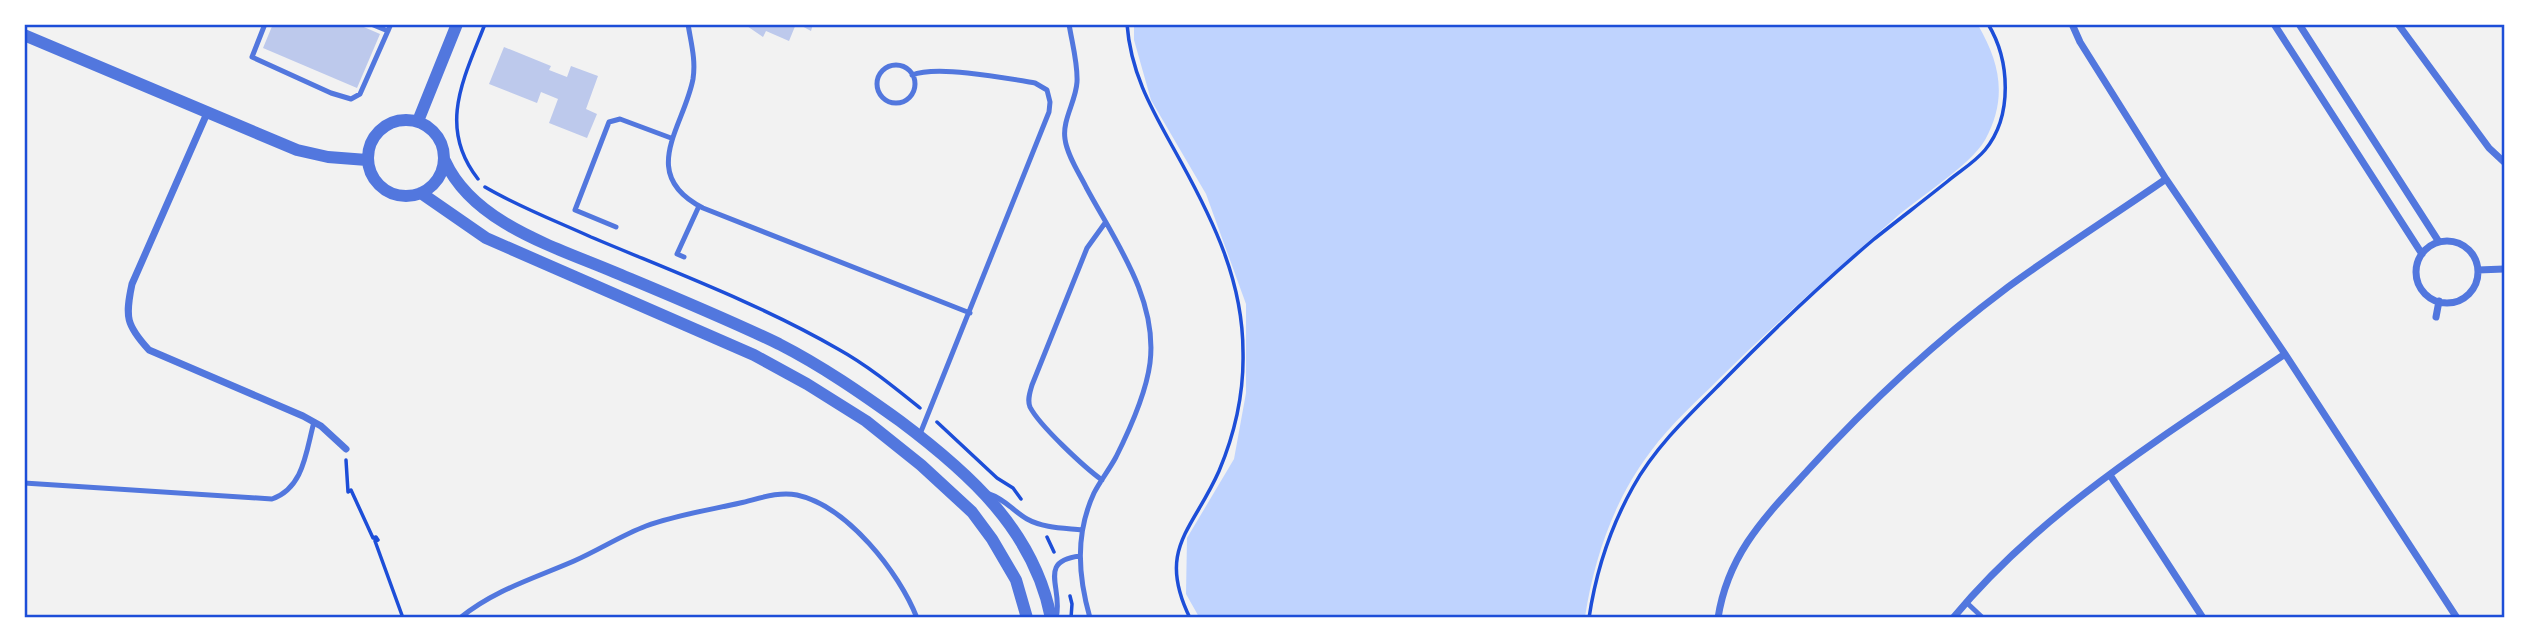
<svg xmlns="http://www.w3.org/2000/svg" width="2529" height="642" font-family="'Sofia Sans Condensed',sans-serif">
  <style>
    .water { fill: #bfd3fe }
    .building { fill: #bdc9ec }
    .lines { fill: none; stroke-linecap: round; stroke-linejoin: round }
    .path { stroke: #1d4ed8; stroke-width: 3.5 }
    .service { stroke: #5277de; stroke-width: 5 }
    .minor { stroke: #5277de; stroke-width: 7 }
    .tertiary { stroke: #5277de; stroke-width: 12 }
    .neatline { fill: none; stroke: #1d4ed8; stroke-width: 2.5 }
  </style>
  <rect width="100%" height="100%" fill="#f2f2f2"/>
  <!-- water -->
  <path class="water" d="M1134,25H1978C2000,63 2008,98 1985,140C1970,166 1917,198 1893,220C1834,271 1776,323 1720,378C1697,401 1671,424 1651,451C1614,499 1594,559 1585,617H1199L1186,594L1187,538L1234,459L1246,393V304L1206,194L1151,100L1134,40Z"/>
  <!-- building -->
  <path class="building" d="M273,24H357L380,34L357,88L263,48Z
    M744,24H796L789,41L766,31L763,37Z
    M798,24H813L811,31Z
    M504,47L551,66L549,70L567,77L571,66L598,76L586,109L597,114L587,138L549,123L558,99L541,92L537,103L489,84Z"/>
  <g class="lines">
    <!-- path -->
    <path class="path" d="M1127,24C1131,78 1156,116 1181,162C1214,222 1243,282 1243,352C1244,393 1235,433 1219,471C1193,530 1156,549 1190,618
      M478,179C437,127 464,78 485,24
      M485,187C519,207 556,221 591,237C674,272 760,304 838,349C867,365 894,387 920,408
      M937,422L997,478L1013,488L1021,499
      M346,460L348,492L351,490L373,538L376,537L378,540L375,541L403,618
      M1047,537L1054,552
      M1070,596L1072,604L1071,618
      M1589,618C1596,571 1610,528 1633,487C1655,447 1690,414 1722,382C1770,333 1820,285 1873,240C1898,220 1923,201 1948,181C1960,171 1975,162 1985,150C2013,116 2010,60 1988,24"/>
    <!-- service -->
    <path class="service" d="M265,24L252,57L331,93L351,99L360,94L391,24
      M371,24L388,31
      M688,24C691,43 696,60 693,79C684,127 637,174 703,208L970,313
      M1069,24C1072,43 1078,64 1077,82C1076,101 1062,120 1065,139C1067,155 1079,173 1086,187C1115,241 1158,299 1150,363C1146,394 1130,429 1116,457C1109,470 1100,481 1094,493C1075,534 1078,576 1090,618
      M877 84a19 19 0 1 1 38 0a19 19 0 1 1-38 0Z
      M912,75C937,65 1006,78 1035,83L1047,90L1050,102L1049,112L920,434
      M616,227L575,210L609,122L620,119L671,138
      M684,257L677,254L699,206
      M1102,480C1084,467 1039,425 1030,407C1027,400 1030,392 1032,385L1087,248L1105,223
      M24,483L272,499C304,488 306,451 314,422
      M989,494C1005,499 1013,511 1027,519C1043,528 1064,528 1082,530
      M1966,602L1983,618
      M460,618C494,590 535,578 574,561C599,550 622,535 646,526C676,515 709,510 740,503C758,499 778,491 797,495C847,506 899,572 917,618
      M1056,618C1064,589 1036,561 1080,556"/>
    <!-- minor -->
    <path class="minor" d="M2072,24L2080,42L2166,179L2285,354L2457,618
      M2274,24L2422,254
      M2299,24L2439,242
      M2398,24L2489,148L2504,162
      M208,111L132,284C125,317 126,325 149,350L303,416L321,426L346,449
      M2416 272a31 31 0 1 1 62 0a31 31 0 1 1-62 0Z
      M2478,270L2504,269
      M2436,317L2439,301
      M2110,475L2203,618
      M1718,618C1728,553 1766,516 1808,470C1868,404 1936,341 2008,287C2060,249 2114,215 2166,179
      M1953,618C2044,508 2169,433 2285,354"/>
    <!-- tertiary -->
    <path class="tertiary" d="M24,35L297,150L328,157L367,160
      M368 158a38 38 0 1 1 76 0a38 38 0 1 1-76 0Z
      M418,121L457,24
      M445,161C473,223 555,247 614,272C669,295 725,318 779,344C822,366 861,393 900,421C968,472 1034,530 1051,618
      M421,193L486,238L754,355L807,384L866,421L921,465L972,512L992,539L1016,580L1027,618"/>
  </g>
  <!-- border -->
  <rect width="2529" height="642" fill="none" stroke="#ffffff" stroke-width="52"/>
  <rect x="26" y="26" width="2477" height="590" class="neatline"/>
</svg>
